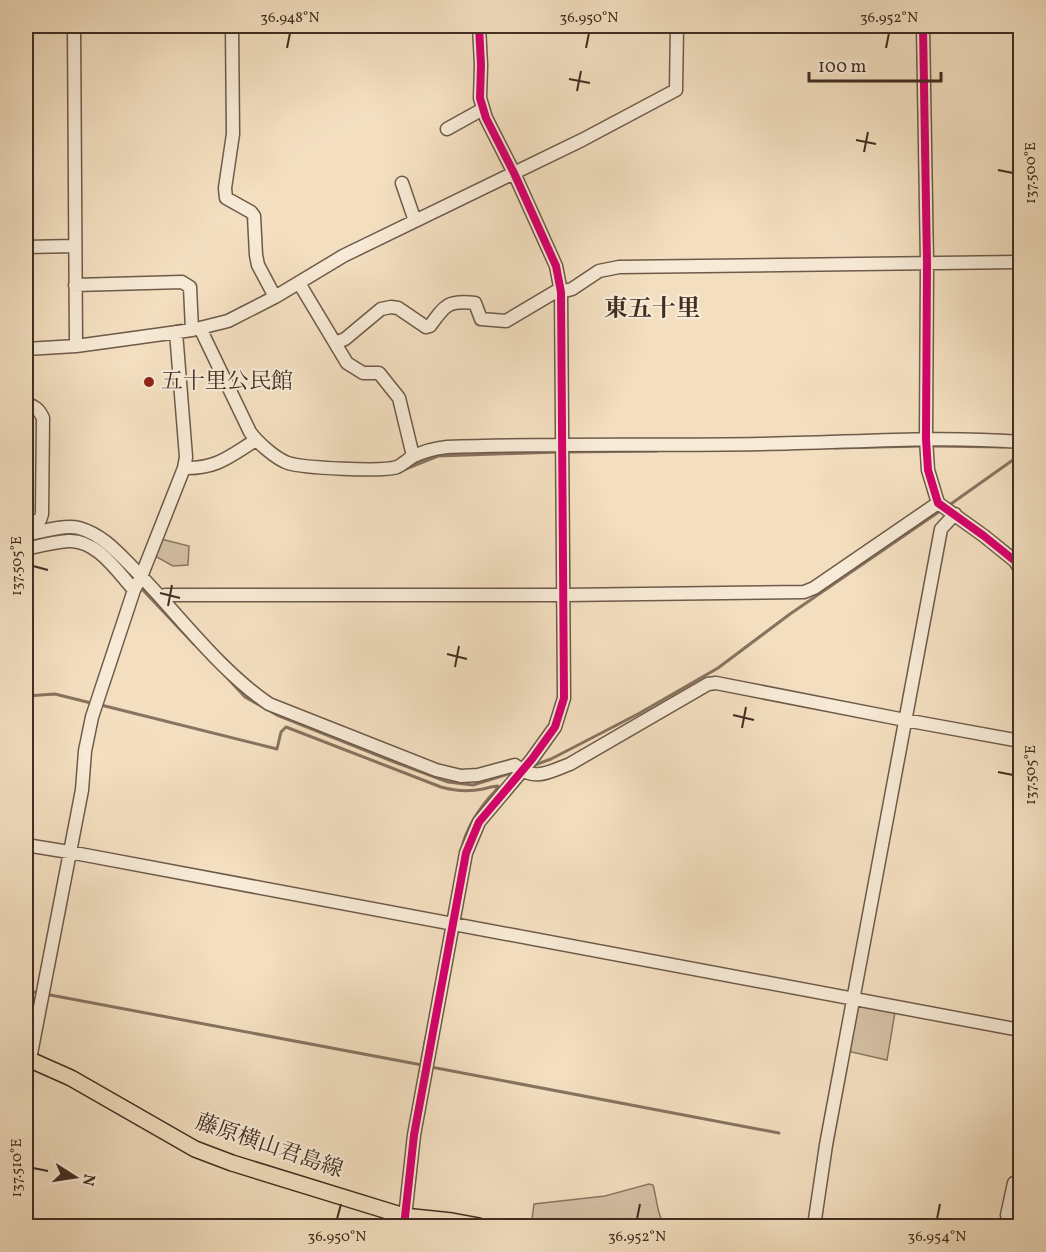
<svg xmlns="http://www.w3.org/2000/svg" width="1046" height="1252" font-family="Vollkorn,'Noto Serif JP',serif">
  <style>
    .green { fill: #d5c1a5; stroke: #8b7763; stroke-width: 1.5 }
    .lines { fill: none; stroke-linecap: round; stroke-linejoin: round }
    .stream { stroke: #877360; stroke-width: 3 }
    .minor-casing { stroke: #6e5a49; stroke-width: 15 }
    .major-casing { stroke: #412d21; stroke-width: 18 }
    .minor { stroke: #f7ead6; stroke-width: 12 }
    .major { stroke: #f3dfc0; stroke-width: 15 }
    .cycleway-casing { stroke: #f7ead6; stroke-width: 11 }
    .cycleway { stroke: #d6006c; stroke-width: 8 }
    .ticks { fill: none; stroke: #412d21; stroke-width: 2 }
    .poi-dot { fill: #8f2418; stroke: #f7ead6; stroke-width: 2 }
    .labels { text-anchor: middle; dominant-baseline: central; stroke-width: 4.5; stroke-linejoin: round; paint-order: stroke }
    .poi-label { font-size: 22px; fill: #412d21; stroke: #f7ead6; text-anchor: start }
    .street-label { font-size: 22px; fill: #412d21; stroke: #f7ead6 }
    .neighbourhood-label { font-size: 24px; font-weight: bold; fill: #412d21; stroke: #f7ead6 }
    .neatline { fill: none; stroke: #412d21; stroke-width: 2 }
    .ticks-label { font-size: 15px; text-anchor: middle; fill: #412d21 }
  </style>
  <rect width="100%" height="100%" fill="#f3dfc0"/>
  <filter id="stains"><feTurbulence type="fractalNoise" baseFrequency=".00333" numOctaves="4"/><feColorMatrix values="0 0 0 0 .2 0 0 0 0 .09 0 0 0 0 .02 0 0 0 .5 -.17"/></filter>
  <radialGradient id="worn" r=".72"><stop offset=".6" stop-color="#630" stop-opacity="0"/><stop offset="1" stop-color="#630" stop-opacity=".3"/></radialGradient>
  <!-- green -->
  <path class="green" d="M161,539L189,546L188,565L173,566L153,555Z
    M856,1006L895,1012L887,1060L847,1051Z
    M649,1184L653,1185C657,1198 657,1217 666,1226H531L534,1204L605,1196Z"/>
  <g class="lines">
    <!-- stream -->
    <path class="stream" d="M167,328L181,325L184,326
      M931,446L1005,447
      M1012,447L1020,448
      M835,448L924,446
      M565,452L657,451
      M403,470L438,456L559,452
      M948,506L1020,455
      M75,536L81,535L97,542
      M26,542L39,540
      M141,588L194,644
      M220,670L245,697L277,715L392,761L448,782L473,785L515,772
      M26,696L55,694L95,704
      M101,705L277,749L281,732L286,727L441,787C455,791 469,792 483,789C488,788 493,786 498,786L496,790C479,808 466,827 461,851
      M532,766L551,759L638,714L718,668L790,614L943,509
      M26,990L38,993
      M45,994L422,1065
      M421,1065L426,1037
      M431,1067L779,1133"/>
    <!-- minor casing -->
    <g class="minor-casing">
      <path id="minor" d="M74,26L76,346
        M232,26L233,134L225,188L226,198L251,212L254,216L256,255L258,265L275,297
        M923,26L927,263L926,439L928,470L938,503L984,536L1015,561L1020,569
        M447,129L483,109
        M402,183L415,221
        M26,247L75,246
        M299,283L347,363L363,373H379L399,398L413,456
        M75,285L182,282L190,287L192,330
        M561,292L572,289L599,271L619,267L1020,262
        M200,328L250,432C257,442 276,459 288,463C303,468 383,472 397,467C402,465 407,460 412,457C422,452 437,448 447,447C552,443 657,446 761,444C848,443 934,435 1020,442
        M335,343L345,339L381,309L391,307L398,308L426,327L430,326C445,305 448,300 475,303L481,319L506,321L560,289
        M26,349L76,346L127,339L192,330L228,321L275,297L343,256L582,140L676,90L677,26
        M26,403C34,406 39,409 43,418L42,514L40,520L26,522
        M184,468C217,469 230,456 256,440
        M26,535C40,532 65,524 79,528C104,535 120,555 137,572C179,615 219,670 269,704L436,770L461,776L478,775L515,765C534,782 549,772 570,764L708,684L716,683L905,720L1020,741
        M26,549C39,546 54,542 68,541C96,539 117,571 134,590
        M161,598L165,595H563L804,592L814,588L938,503
        M26,845L69,852L1020,1030
        M30,1059L82,790L85,751L92,717L134,590L141,577L184,468L186,457L176,332
        M1014,1183L1007,1215L1020,1218
        M404,1226L414,1135L466,853L479,822L532,759L555,727L564,698L561,292L556,266L514,173L486,118L480,98L481,65L479,26
        M814,1226L826,1145L941,529L955,514"/>
    </g>
    <!-- major casing -->
    <g class="major-casing">
      <path id="major" d="M26,1058L71,1078L195,1149L232,1163L404,1216L452,1221L479,1226"/>
    </g>
    <!-- minor -->
    <use href="#minor" class="minor"/>
    <!-- major -->
    <use href="#major" class="major"/>
    <!-- cycleway casing -->
    <g class="cycleway-casing">
      <path id="cycleway" d="M923,26L927,263L926,439L928,470L938,503L984,536L1015,561L1020,569
        M404,1226L414,1135L466,853L479,822L532,759L555,727L564,698L561,292L556,266L514,173L486,118L480,98L481,65L479,26"/>
    </g>
    <!-- cycleway -->
    <use href="#cycleway" class="cycleway"/>
  </g>
  <!-- ticks -->
  <path class="ticks" d="M287,48L290,33M586,48L589,33M886,48L889,33M569,79L590,83M577,91L581,71M856,140L876,144M864,152L868,132M998,170L1013,173M33,566L48,570M160,593L180,598M168,606L172,585M447,654L467,659M455,667L459,646M733,715L754,720M742,728L746,707M998,772L1013,775M33,1168L48,1171M337,1219L341,1204M637,1219L640,1204M937,1219L940,1204"/>
  <!-- markers -->
  <circle class="poi-dot" cx="149" cy="382" r="6"/>
  <g class="labels">
    <!-- poi labels -->
    <g class="poi-label">
      <text x="161" y="382">五十里公民館</text>
    </g>
    <!-- street labels -->
    <g class="street-label">
      <text transform="translate(269 1147) rotate(19)">藤原横山君島線</text>
    </g>
    <!-- neighbourhood labels -->
    <g class="neighbourhood-label">
      <text x="652" y="310">東五十里</text>
    </g>
  </g>
  <!-- margin -->
  <rect width="1046" height="1252" fill="none" stroke="#f3dfc0" stroke-width="66"/>
  <!-- north arrow -->
  <g transform="translate(75 1177) rotate(102)" stroke="#f7ead6" stroke-width="4.5" paint-order="stroke">
  <path d="M0-4.5L10 22L0 15L-10 22Z" fill="#412d21"/>
  <text y="-9" font-size="16" font-weight="bold" text-anchor="middle" fill="#412d21">N</text>
  </g>
  <!-- scale -->
  <path d="M809 72v9h132v-9" fill="none" stroke="#412d21" stroke-width="3"/>
  <text x="818" y="72" font-size="18" fill="#412d21" stroke="#f7ead6" stroke-width="4.5" paint-order="stroke">100 m</text>
  <rect x="33" y="33" width="980" height="1186" class="neatline"/>
  <g class="ticks-label">
    <text x="290" y="22">36.948°N</text>
    <text x="589" y="22">36.950°N</text>
    <text x="889" y="22">36.952°N</text>
    <text transform="translate(1030 173) rotate(-90)" y="5">137.500°E</text>
    <text transform="translate(16 566) rotate(-90)" y="5">137.505°E</text>
    <text transform="translate(1030 775) rotate(-90)" y="5">137.505°E</text>
    <text transform="translate(16 1168) rotate(-90)" y="5">137.510°E</text>
    <text x="337" y="1241">36.950°N</text>
    <text x="637" y="1241">36.952°N</text>
    <text x="937" y="1241">36.954°N</text>
  </g>
  <rect width="100%" height="100%" filter="url(#stains)"/>
  <rect width="100%" height="100%" fill="url(#worn)"/>
</svg>
